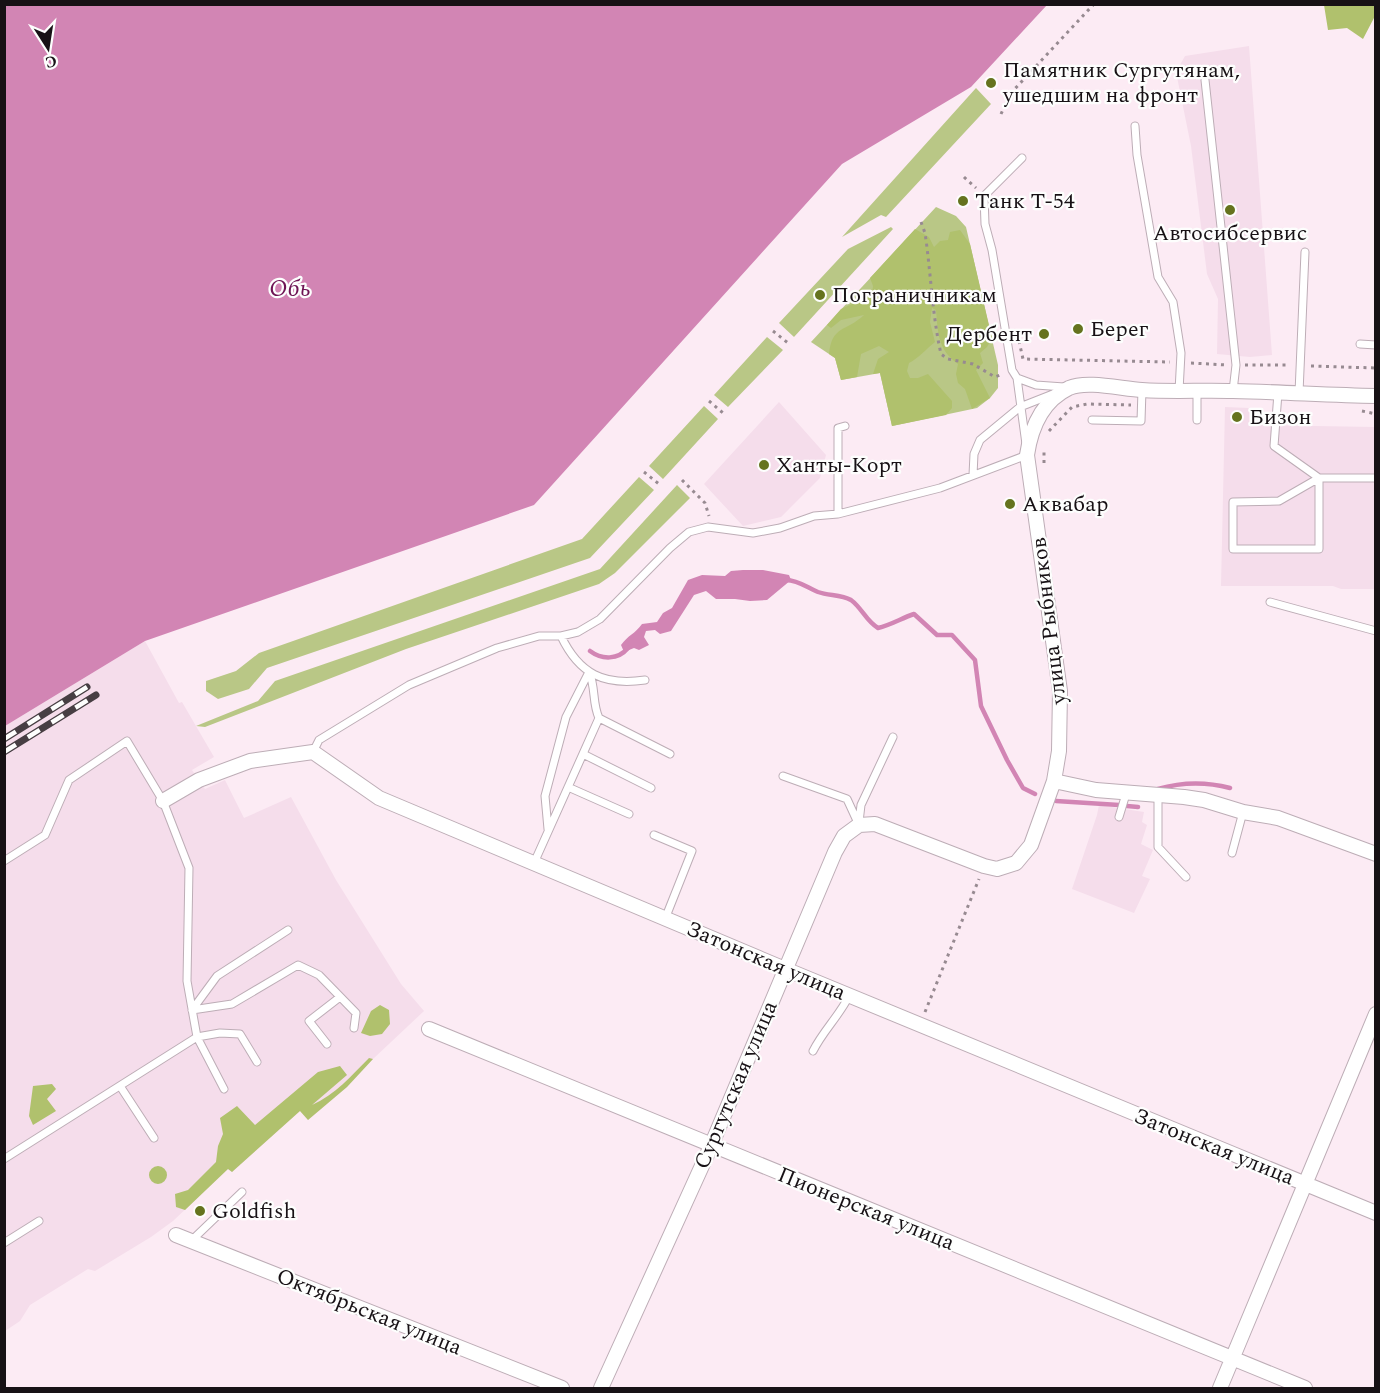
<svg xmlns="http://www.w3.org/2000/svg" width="1380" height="1393" font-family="Spectral,serif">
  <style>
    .built { fill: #f5ddeb }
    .green { fill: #b9c786 }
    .forest { fill: #b0c16d }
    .water { fill: #d285b4 }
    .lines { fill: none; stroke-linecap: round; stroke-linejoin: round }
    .stream { stroke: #d285b4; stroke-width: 4.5 }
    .service-casing { stroke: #bdadb6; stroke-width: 9 }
    .minor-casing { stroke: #bdadb6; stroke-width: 16 }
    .path { stroke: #978a91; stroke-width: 3; stroke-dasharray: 3 4.5; stroke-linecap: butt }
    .service { stroke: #fff; stroke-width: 7 }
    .minor { stroke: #fff; stroke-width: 14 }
    .rail-casing { stroke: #473e43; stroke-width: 7 }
    .rail { stroke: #fdfefd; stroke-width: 4.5; stroke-dasharray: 14; stroke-linecap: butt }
    .poi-dot { fill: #65731e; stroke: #fdfefd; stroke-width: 2 }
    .labels { text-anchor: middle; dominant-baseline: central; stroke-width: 4.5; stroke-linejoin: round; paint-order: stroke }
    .poi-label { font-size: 22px; fill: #171115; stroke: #fdfefd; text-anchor: start }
    .street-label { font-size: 22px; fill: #171115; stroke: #fdfefd }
    .water-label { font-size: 24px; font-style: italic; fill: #6e1354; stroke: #fdfefd }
  </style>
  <rect width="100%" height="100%" fill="#fcebf4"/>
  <!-- built -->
  <path class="built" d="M1249,46L1272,355L1250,357L1217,354L1218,299L1207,274L1191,146L1176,72L1185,56Z
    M779,402L826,455L820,478L781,517L743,526L704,484Z
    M1225,407L1249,408V425L1375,427V589H1341L1333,586H1221Z
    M145,641L179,703L182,702L214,757L192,770L205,789L225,780L244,818L291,797L336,880L401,984L424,1011L373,1059L347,1087L308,1120L300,1111L232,1172L228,1169L173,1221L151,1237L95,1271L88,1269L30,1305L20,1321L5,1331V726Z
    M1099,805L1144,812L1142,822L1147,825L1141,844L1153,850L1142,876L1150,879L1134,913L1072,889L1097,815Z"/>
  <!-- green -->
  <path class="green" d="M976,88L991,104L886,217L881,215L842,237Z
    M936,207L956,216L966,227L998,365V388L990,398L977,408L892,426L880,373L841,380L835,358L811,342Z
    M891,227L893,229L794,337L779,323L848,249Z
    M767,337L783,350L728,407L714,395Z
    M704,406L718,419L663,479L649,466Z
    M639,477L654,490L590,558L267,668L249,689L218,699L206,691V681L236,671L259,653L582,539Z
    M677,485L690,498L615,573L599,584L406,649L205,727L196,726L258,701L275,681L600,569Z"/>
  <!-- forest -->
  <path class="forest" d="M1324,5H1375V16L1363,39L1347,28L1328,30Z
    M915,229L929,237L934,247L940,241L948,240L950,232L960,230L970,244L992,338L987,347L980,353L983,363L976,370L990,398L972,409L965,389L958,383L956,374L958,364C938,350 938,333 936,310L932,308L930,322L935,342C926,349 919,358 909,363L907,371L910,378H918L928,374L952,401V408L946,415L892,426L880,373L873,374L878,359L889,352L879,346L861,354L857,377L841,380L835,358L829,354C832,325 846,332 864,315L841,320L831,328L827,325L841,309L872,295L873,286L870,278Z
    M380,1005L389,1010L390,1024L382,1034L370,1036L361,1033L371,1011Z
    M369,1058L373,1059L347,1087L308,1120L300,1111L232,1172L228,1169L185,1210L176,1207L175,1194L188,1190L216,1162L218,1146L223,1134L220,1118L237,1106L255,1125L318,1072L340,1066L347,1075L312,1105C335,1095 352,1075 369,1058Z
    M52,1084L56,1089L47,1099L56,1111L33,1125L29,1116L33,1086Z
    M149 1175a9 9 0 1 1 18 0a9 9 0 1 1-18 0Z"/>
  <!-- water -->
  <path class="water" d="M5,4H1047V5L971,87L842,164L534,505L145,641L5,726Z
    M743,570H763L789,575L791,580L767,600L750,601L735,599H716L706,591L694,595L671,631L660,634L655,630L646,631L644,637L649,645L639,650L634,648L624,652L621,645C628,635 635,634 642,624L657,622L663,613L672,608L688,580L702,575L725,576L731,571Z"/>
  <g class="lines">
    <!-- stream -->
    <path class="stream" d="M786,580C798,580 808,588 818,592C829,596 841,594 851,600C862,608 866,621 878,628C891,625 902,618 914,614L937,635H952L975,660L981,706L1007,760L1023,788L1035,794
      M590,651C602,660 618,660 628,648
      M1158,789C1182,782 1207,782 1230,788
      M1056,801L1119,805
      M1127,806L1138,807"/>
    <!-- service casing -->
    <g class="service-casing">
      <path id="service" d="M1205,80L1236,365L1233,391
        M1135,126L1137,155L1158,277L1173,302L1181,353L1179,391
        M1022,158L984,196L985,224L992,250L1012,370L1017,378L1036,385L1064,387
        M1360,344L1376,345
        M1017,378L1026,444
        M1278,393L1274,446L1319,478
        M1299,393L1305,252
        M1092,420L1141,421L1142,390
        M1197,420V391
        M973,475L974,454L980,440L1020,407L1053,394
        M1319,478V549H1233V502L1279,501L1319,478H1376
        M838,514V428L845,426
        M1270,602L1376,631
        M561,636C579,674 604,686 645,680
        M589,672C596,688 592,703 599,718
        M313,752L319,740L409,685L497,648L539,636H561L578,632L600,619L670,548L689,532L708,527L753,533L780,528L814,516L838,514L940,488L1027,455
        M583,754L651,788
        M783,776L847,799L859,825
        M568,787L629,814
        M1158,795V847L1186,877
        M1119,817L1126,794
        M859,822L861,805L893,737
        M548,829L545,796L566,717L589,672
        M654,835L692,851L665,919
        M1232,853L1243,812
        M4,861L45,835L69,780L127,741L163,801L189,868L187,981L197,1037L224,1089
        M534,863L599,718L670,754
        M192,1010L232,1004L298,965L319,975L356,1013L354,1028
        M192,1010L217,976L288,930
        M327,1044L309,1021L340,997
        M813,1051C823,1031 839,1016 849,996
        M120,1086L154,1138
        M4,1159L197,1037L220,1033L240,1034L257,1062
        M191,1241L242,1192
        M4,1243L39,1221"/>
    </g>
    <!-- minor casing -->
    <g class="minor-casing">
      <path id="minor" d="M1054,781L1096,790L1184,797L1204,800L1243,812L1278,818L1376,854
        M163,801L199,780L250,761L313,752L379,798L785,969L1376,1213
        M429,1029L1305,1388
        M176,1235L562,1388
        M601,1388L711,1146L835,852L844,836L859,825L875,824L984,866L997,869L1016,863L1031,845L1054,781L1059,751L1060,691L1027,455C1031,428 1042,401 1069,388C1087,380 1122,389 1142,390C1172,392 1203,390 1233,391C1281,392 1328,395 1376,396
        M1220,1388L1376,1014"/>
    </g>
    <!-- path -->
    <path class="path" d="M1001,114L1010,94L1094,4
      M964,177L976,188
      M921,222L925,233C931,273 932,314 941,354L948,359L973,364L995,377L1003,374
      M773,331L788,343
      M1019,341L1023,359L1170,362
      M1191,363L1227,365
      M1245,365H1289
      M1311,366L1376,368
      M709,401L723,413
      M1362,411L1376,414
      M1049,431L1072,407L1087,404L1131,405
      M1044,463V448
      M644,472L659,484
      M682,480L705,503L709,516
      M925,1012L979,879"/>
    <!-- service -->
    <use href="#service" class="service"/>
    <!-- minor -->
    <use href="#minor" class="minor"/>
    <!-- rail casing -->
    <g class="rail-casing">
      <path id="rail" d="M4,739L87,687
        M4,752L96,695"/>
    </g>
    <!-- rail -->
    <use href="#rail" class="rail"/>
  </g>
  <!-- markers -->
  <g class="poi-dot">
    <circle cx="991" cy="83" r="6"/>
    <circle cx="963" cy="201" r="6"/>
    <circle cx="1230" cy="210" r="6"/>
    <circle cx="820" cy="295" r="6"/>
    <circle cx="1078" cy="329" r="6"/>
    <circle cx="1044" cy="334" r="6"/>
    <circle cx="1237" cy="417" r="6"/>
    <circle cx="764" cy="465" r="6"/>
    <circle cx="1010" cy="504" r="6"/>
    <circle cx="200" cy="1211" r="6"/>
  </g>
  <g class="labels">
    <!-- poi labels -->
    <g class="poi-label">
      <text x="1003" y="70">Памятник Сургутянам,<tspan x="1003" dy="25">ушедшим на фронт</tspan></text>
      <text x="975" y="201">Танк Т-54</text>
      <text x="1230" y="233" text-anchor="middle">Автосибсервис</text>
      <text x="832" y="295">Пограничникам</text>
      <text x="1090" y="329">Берег</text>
      <text x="1032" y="334" text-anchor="end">Дербент</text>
      <text x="1249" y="417">Бизон</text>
      <text x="776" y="465">Ханты-Корт</text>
      <text x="1022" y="504">Аквабар</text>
      <text x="212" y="1211">Goldfish</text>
    </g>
    <!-- street labels -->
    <g class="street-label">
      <text transform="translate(1049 621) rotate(-97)">улица Рыбников</text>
      <text transform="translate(766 961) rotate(23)">Затонская улица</text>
      <text transform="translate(736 1085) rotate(-67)">Сургутская улица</text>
      <text transform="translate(1214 1147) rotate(22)">Затонская улица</text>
      <text transform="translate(866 1209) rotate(22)">Пионерская улица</text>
      <text transform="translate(369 1312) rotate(22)">Октябрьская улица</text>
    </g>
    <!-- water labels -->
    <g class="water-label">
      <text x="290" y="289">Обь</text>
    </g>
  </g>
  <!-- border -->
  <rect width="1380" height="1393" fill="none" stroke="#171115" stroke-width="12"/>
  <!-- north arrow -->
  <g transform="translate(48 48) rotate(168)" stroke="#fdfefd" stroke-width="4.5" paint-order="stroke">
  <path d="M0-4.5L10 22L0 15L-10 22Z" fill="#171115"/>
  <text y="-9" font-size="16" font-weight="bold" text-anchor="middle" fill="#171115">С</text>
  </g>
</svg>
